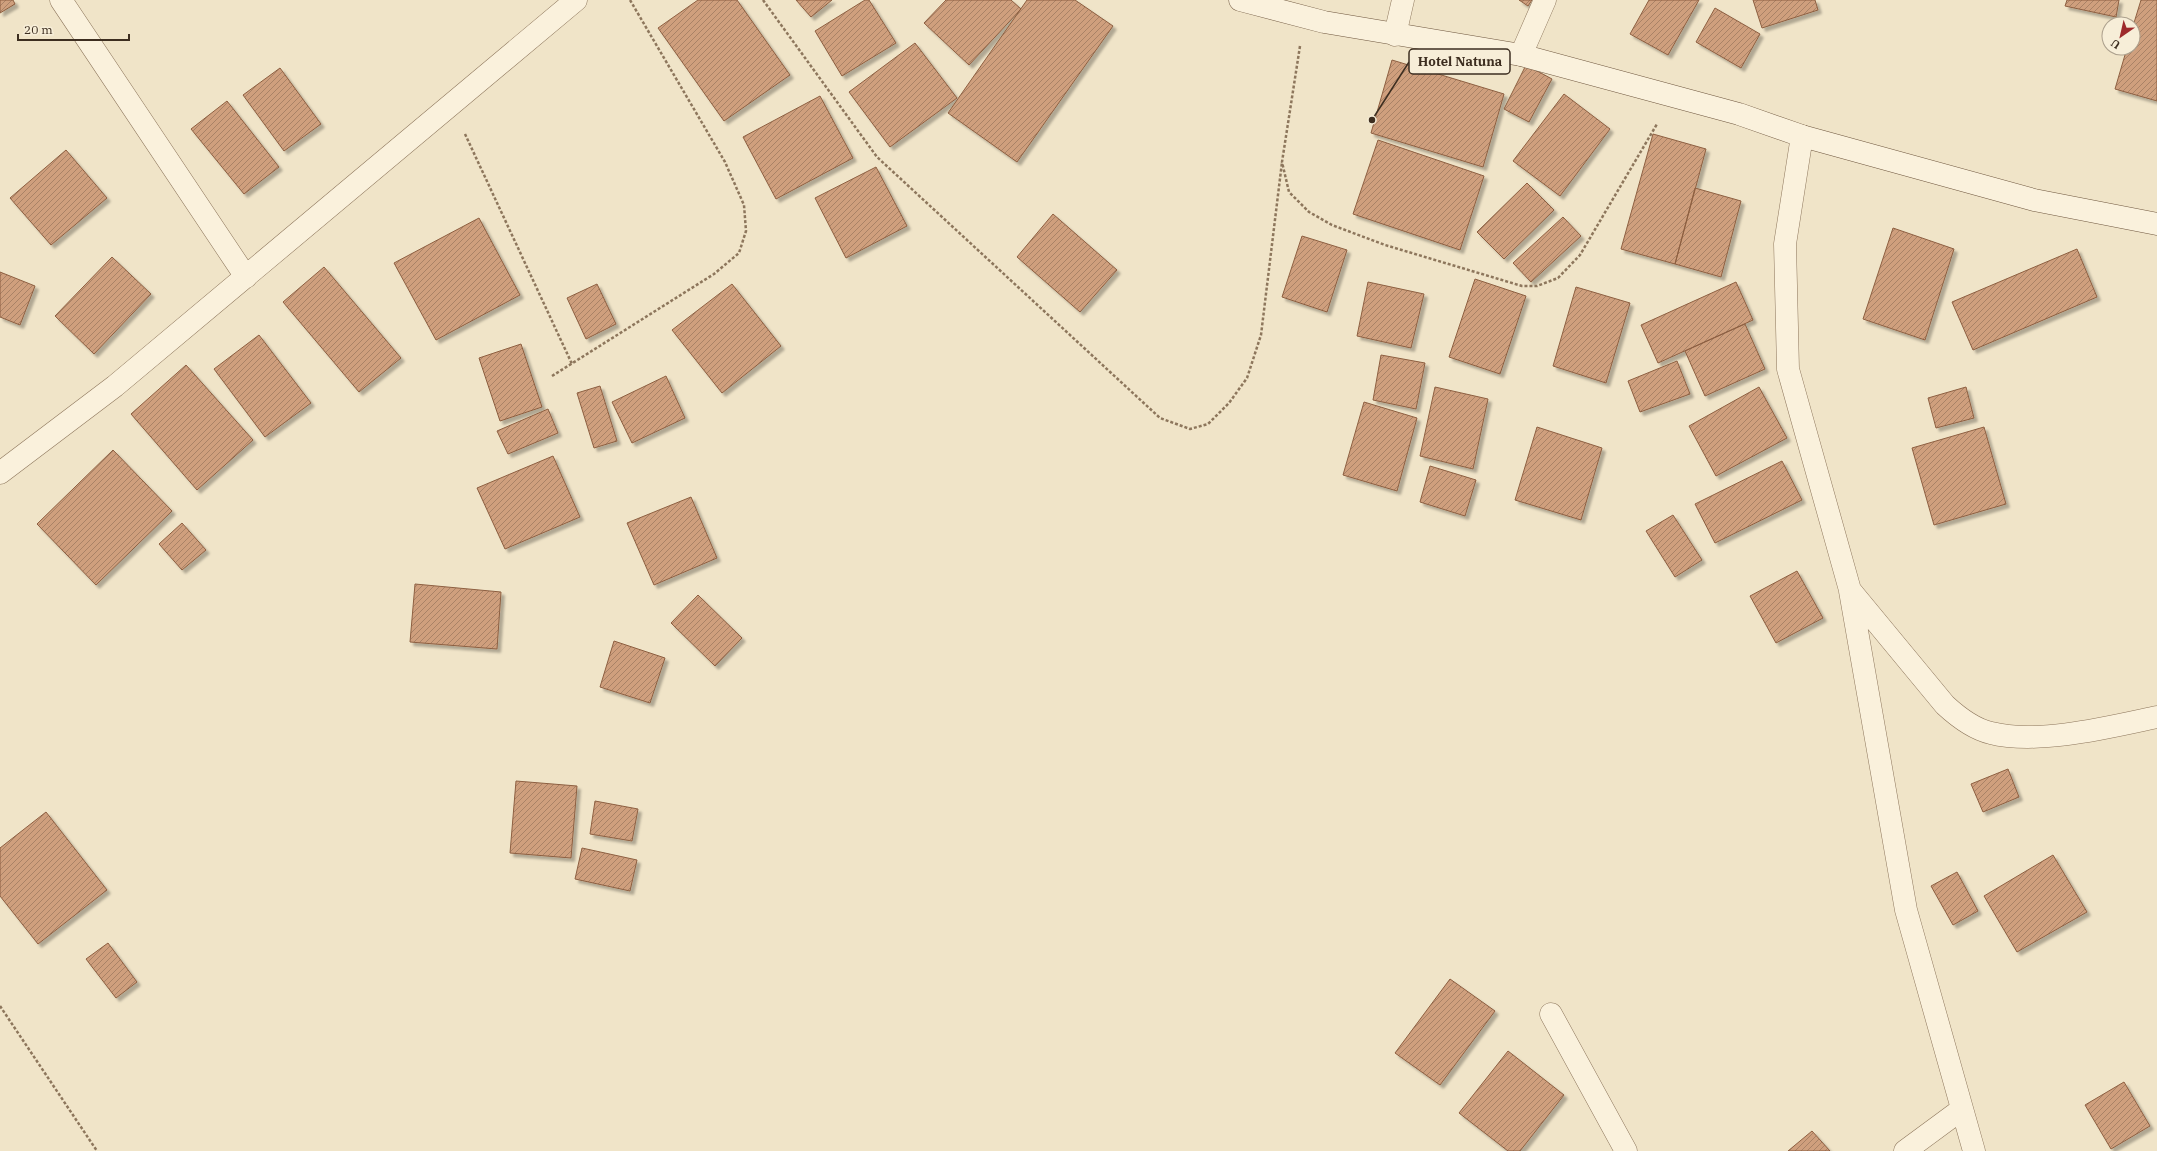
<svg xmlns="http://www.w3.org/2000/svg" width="2157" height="1151" font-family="'IBM Plex Serif',serif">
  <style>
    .building { fill: url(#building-hatch); stroke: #8d5f41; filter: url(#shadow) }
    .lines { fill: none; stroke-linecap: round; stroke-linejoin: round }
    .street-casing { stroke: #8d765c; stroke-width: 23 }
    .secondary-casing { stroke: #6f573f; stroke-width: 23 }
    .path { stroke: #8d765c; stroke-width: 2.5; stroke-dasharray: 3 2; stroke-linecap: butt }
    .street { stroke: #faf1dc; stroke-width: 22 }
    .secondary { stroke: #faf1dc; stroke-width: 22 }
    .leader { fill: none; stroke: #3d2e20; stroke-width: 1.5 }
    .callout-dot { fill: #3d2e20; stroke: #f7eed8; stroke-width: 1.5 }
    .callout { fill: #f7eed8; stroke: #3d2e20; stroke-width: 1.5 }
    .callout-label { font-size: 13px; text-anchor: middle; font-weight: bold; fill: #3d2e20 }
  </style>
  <defs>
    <pattern id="building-hatch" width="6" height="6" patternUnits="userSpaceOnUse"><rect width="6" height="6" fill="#cf9f7d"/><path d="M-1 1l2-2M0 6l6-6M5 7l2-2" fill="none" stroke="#a98266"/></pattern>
    <filter id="shadow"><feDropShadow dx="3.5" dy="3.5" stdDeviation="1" flood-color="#0004"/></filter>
  </defs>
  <rect width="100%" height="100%" fill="#f0e4c8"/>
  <!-- building -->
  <path class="building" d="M0,0H13L15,4L0,13Z
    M698,0H737L790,75L724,121L658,28Z
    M796,0H832L811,17Z
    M865,0H869L896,43L842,76L815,31Z
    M946,0H1011L1021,9L969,65L924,23Z
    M1027,0H1075L1113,26L1017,162L948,113Z
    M1519,0H1532L1528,6Z
    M1649,0H1699L1668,55L1630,34Z
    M1753,0H1815L1818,10L1762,28Z
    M2067,0H2119L2116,17L2065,6Z
    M2141,0H2157V101L2115,89L2127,48H2133V26Z
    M1715,8L1760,34L1741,68L1696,42Z
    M915,43L957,98L890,147L849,92Z
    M1392,60L1504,94L1483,167L1371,133Z
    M1526,65L1552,79L1529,122L1504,109Z
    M280,68L321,124L284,151L243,95Z
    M1564,94L1610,129L1560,196L1513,161Z
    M820,96L853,158L776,199L743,137Z
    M227,101L279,167L244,194L191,129Z
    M1653,134L1706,149L1675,264L1621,249Z
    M1378,140L1484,176L1460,250L1353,214Z
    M66,150L107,198L51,245L10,198Z
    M876,167L907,226L846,258L815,198Z
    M1527,183L1554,210L1504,259L1477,232Z
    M1695,188L1741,201L1721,277L1675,264Z
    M1053,214L1117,270L1080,312L1017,257Z
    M1563,217L1581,236L1531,282L1513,263Z
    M479,218L520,295L436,340L394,263Z
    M1893,228L1954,249L1925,340L1863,319Z
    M1302,236L1347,250L1327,312L1282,297Z
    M2077,249L2097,297L1973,350L1952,302Z
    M112,257L151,294L94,354L55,316Z
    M324,267L401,358L359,392L283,302Z
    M0,272L35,286L20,325L0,317Z
    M1475,279L1526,296L1500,374L1449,357Z
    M1368,282L1424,294L1411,348L1357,336Z
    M1736,282L1753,320L1658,363L1641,325Z
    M597,284L616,324L586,339L567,298Z
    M732,284L781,346L722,393L672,330Z
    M1576,287L1630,303L1606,383L1553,366Z
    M1745,324L1765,369L1705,396L1685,351Z
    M259,335L311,403L265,437L214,369Z
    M521,344L542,407L500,421L479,358Z
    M1381,355L1425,363L1416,409L1373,400Z
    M1677,361L1690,394L1640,412L1628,381Z
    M186,365L253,440L197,490L131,414Z
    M666,376L685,418L632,443L612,402Z
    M600,386L617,441L594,448L577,393Z
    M1435,387L1488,399L1473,469L1420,456Z
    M1759,387L1787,438L1716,476L1689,426Z
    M1966,387L1974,418L1936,428L1928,398Z
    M1364,402L1417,418L1397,491L1343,475Z
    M548,409L558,433L508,454L497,431Z
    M1537,427L1602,448L1581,520L1515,500Z
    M1984,427L2006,504L1934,525L1912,448Z
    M113,450L172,511L96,585L37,524Z
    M553,456L580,517L505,549L477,488Z
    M1782,461L1802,500L1715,543L1695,504Z
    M1430,466L1476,480L1465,516L1420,502Z
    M691,497L717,558L654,585L627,523Z
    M1673,515L1702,560L1675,577L1646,531Z
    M182,523L206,550L182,570L159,544Z
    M1797,571L1823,618L1776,643L1750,596Z
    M415,584L501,592L497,649L410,642Z
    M698,595L742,638L715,666L671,623Z
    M614,641L665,658L650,703L600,687Z
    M2008,769L2019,797L1983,812L1971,784Z
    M516,781L577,786L571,858L510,853Z
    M595,801L638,809L632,841L590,834Z
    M46,812L107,890L38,944L0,896V848Z
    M582,848L637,860L630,891L575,879Z
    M2053,855L2087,912L2017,952L1984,896Z
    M1957,872L1978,911L1953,925L1931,886Z
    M108,943L137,982L116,998L86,959Z
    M1450,979L1495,1011L1440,1085L1395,1053Z
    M1508,1051L1564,1095L1520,1151H1508L1459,1113Z
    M2124,1082L2150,1126L2111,1149L2085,1105Z
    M1812,1131L1830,1151H1788Z"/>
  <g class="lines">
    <!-- street casing -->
    <g class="street-casing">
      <path id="street" d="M61,0L246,277
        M1395,35L1403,0
        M1521,55L1545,0
        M1802,136L1785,244L1788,369L1850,590L1945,705C1958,717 1973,729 1991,733C2038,745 2110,727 2157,717
        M0,473L115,386L576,0
        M1850,591L1906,910L1974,1151
        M1551,1014L1626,1151
        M1905,1151L1962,1109"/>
    </g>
    <!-- secondary casing -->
    <g class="secondary-casing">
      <path id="secondary" d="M1240,0L1324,22L1521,55L1739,114L1802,136L2034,200L2157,224"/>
    </g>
    <!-- path -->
    <path class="path" d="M763,0L877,157L1160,418L1190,429L1208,424L1229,403L1247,378L1261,335L1282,162
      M1300,46L1282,162L1289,192L1309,212L1332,225L1385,245L1522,286H1537L1558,278L1580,255L1657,124
      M465,134L572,364
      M552,376L714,274L739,253L746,231L744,205L725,162L630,0
      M0,1006L97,1151"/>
    <!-- street -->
    <use href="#street" class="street"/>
    <!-- secondary -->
    <use href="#secondary" class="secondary"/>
  </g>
  <!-- callouts -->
  <path class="leader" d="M1372 120L1409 62"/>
  <circle class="callout-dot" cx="1372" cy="120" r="4"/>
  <rect class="callout" x="1409" y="49" width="101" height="25" rx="4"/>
  <g class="callout-label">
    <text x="1460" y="66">Hotel Natuna</text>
  </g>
  <!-- north arrow -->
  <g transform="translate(2121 36) rotate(214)"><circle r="19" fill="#f7eed8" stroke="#ada18e"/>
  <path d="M0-3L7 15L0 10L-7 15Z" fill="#9e2a2b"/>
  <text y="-6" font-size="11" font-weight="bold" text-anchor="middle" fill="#3d2e20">U</text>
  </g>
  <!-- scale -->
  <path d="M18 34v6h111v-6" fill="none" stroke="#3d2e20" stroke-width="2"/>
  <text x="24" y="34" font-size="12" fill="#3d2e20" stroke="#f7eed8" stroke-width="3" paint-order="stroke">20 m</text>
</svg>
